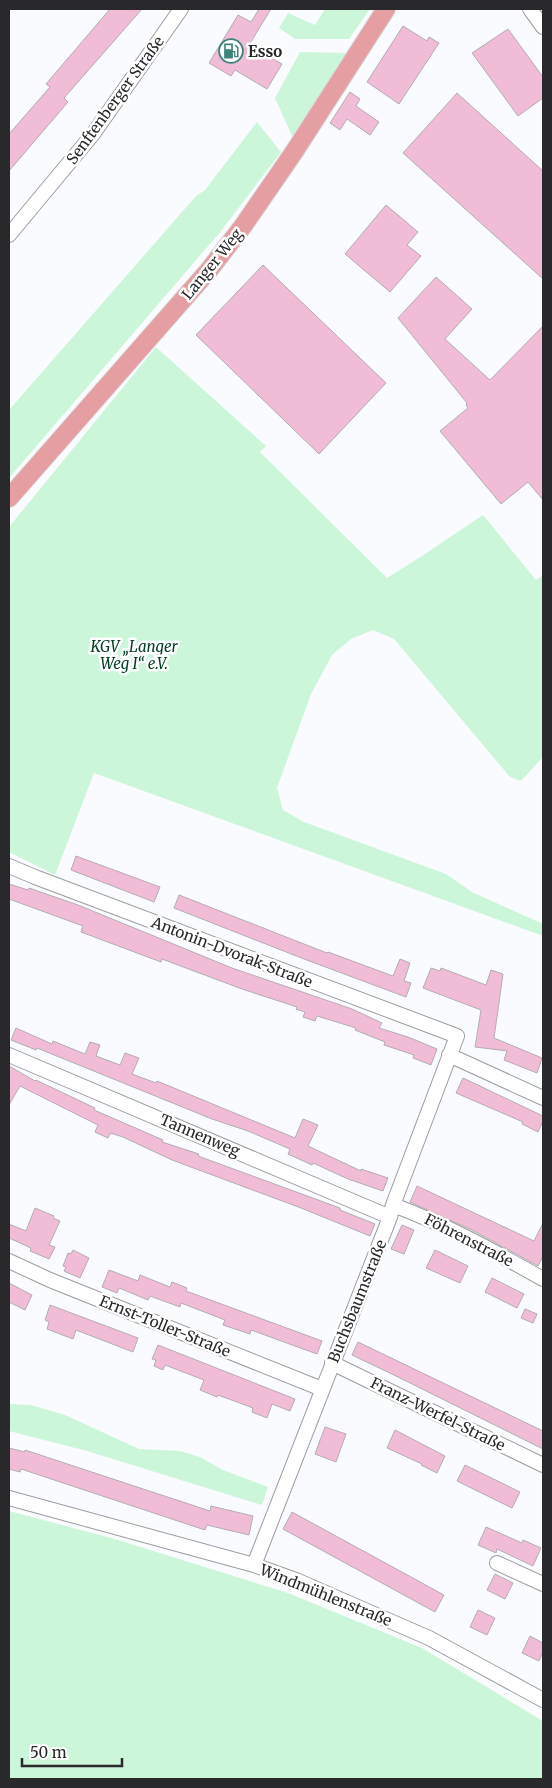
<svg xmlns="http://www.w3.org/2000/svg" width="552" height="1788" font-family="Merriweather,serif">
  <style>
    .green { fill: #ccf6da }
    .building { fill: #f1bcd6; stroke: #b3adb0 }
    .lines { fill: none; stroke-linecap: round; stroke-linejoin: round }
    .minor-casing { stroke: #9b9da1; stroke-width: 16 }
    .major-casing { stroke: #d8d8d9; stroke-width: 20 }
    .minor { stroke: #fff; stroke-width: 14 }
    .major { stroke: #e59ea1; stroke-width: 18 }
    .labels { text-anchor: middle; dominant-baseline: central; stroke-width: 5; stroke-linejoin: round; paint-order: stroke }
    .poi-label { font-size: 15px; font-weight: bold; fill: #29292b; stroke: #fff; text-anchor: start }
    .street-label { font-size: 15px; fill: #29292b; stroke: #fff }
    .park-label { font-size: 15px; font-style: italic; fill: #003e20; stroke: #fff }
  </style>
  <rect width="100%" height="100%" fill="#fafbfe"/>
  <!-- green -->
  <path class="green" d="M325,9H370L349,39H295L279,28L288,13L315,25Z
    M300,52L350,53L292,136L275,98Z
    M257,122L281,152L221,231L9,478V410L196,196L205,190Z
    M156,347L266,446L260,452L387,578L422,556L483,515L536,580L543,575V757L521,781L510,777L394,639L373,630L351,639L332,655L311,694L277,788L283,810L304,822L446,874L472,892L543,924V936L94,773L55,875L9,852V527Z
    M9,1404L31,1405L65,1415L139,1449L180,1451L200,1457L223,1470L268,1487L262,1505L87,1451L9,1431Z
    M9,1511L115,1539L288,1593L422,1648L543,1721V1779H9Z"/>
  <!-- building -->
  <path class="building" d="M110,9H142L64,98L68,102L9,171V134L50,87L46,84Z
    M259,9H271L249,45L282,64L267,89L235,70L231,76L209,63L238,15L251,22Z
    M403,26L427,41L429,37L439,43L399,104L367,82Z
    M508,29L543,77V98L518,116L472,53Z
    M350,92L360,99L356,106L379,122L370,135L347,119L340,130L330,123Z
    M457,93L543,171V279L403,153Z
    M386,205L418,232L407,245L421,256L390,292L345,254Z
    M263,265L386,383L319,454L196,335Z
    M436,277L472,309L445,339L490,380L543,326V500L528,482L501,504L440,431L468,408L466,405L467,403L398,318Z
    M76,856L160,887L154,902L71,870Z
    M9,884L28,890L29,888L78,905L232,968L352,1009L382,1023L379,1028L408,1037L437,1049L431,1065L413,1058L414,1055L384,1045L385,1042L355,1030L356,1028L317,1016L315,1021L303,1017L305,1012L296,1009L297,1007L242,989L162,959L161,962L81,932L83,926L9,899Z
    M179,895L327,953L328,952L393,976L400,959L410,963L404,981L411,983L406,997L304,959L174,908Z
    M431,968L440,971L441,968L486,985L491,970L503,974L494,1038L542,1058L537,1073L504,1060L507,1051L475,1047L481,1010L423,988Z
    M16,1028L52,1044L53,1041L85,1054L90,1042L100,1045L96,1056L120,1065L125,1053L139,1058L132,1074L156,1083L157,1081L295,1138L303,1119L318,1125L308,1146L361,1171V1169L388,1178L383,1191L348,1179L313,1163L312,1165L288,1154L290,1149L248,1131L212,1119L37,1048L36,1050L11,1040Z
    M9,1066L35,1081L36,1080L95,1108L94,1110L163,1140L162,1142L199,1154L198,1156L340,1208V1210L375,1224L370,1236L301,1208L172,1160L123,1137L110,1133L108,1138L95,1132L98,1125L20,1086L9,1105Z
    M463,1078L543,1116V1121L538,1132L522,1124L523,1122L456,1093Z
    M417,1186L534,1241L543,1223V1256L538,1266L474,1231L410,1202Z
    M35,1208L54,1216L53,1218L60,1221L49,1245L55,1247L49,1259L30,1251L31,1248L9,1238V1224L26,1231Z
    M402,1225L414,1230L404,1254L391,1249Z
    M73,1250L89,1258L80,1278L64,1271L66,1267L63,1266L68,1253L71,1254Z
    M435,1250L468,1266L460,1283L426,1268Z
    M109,1270L138,1281L140,1275L170,1287L172,1282L187,1288L186,1291L322,1341L317,1354L251,1330L250,1334L223,1325L225,1320L181,1303L180,1307L150,1296L148,1300L119,1288L117,1293L102,1287Z
    M492,1278L524,1294L517,1308L485,1292Z
    M9,1283L32,1295L25,1310L9,1302Z
    M50,1305L138,1338L133,1352L76,1330L73,1339L47,1329L49,1322L45,1320Z
    M525,1309L537,1314L533,1323L521,1318Z
    M358,1342L543,1431V1449L398,1377L352,1355Z
    M158,1345L295,1399L290,1411L272,1404L267,1418L252,1412L253,1408L218,1395L217,1397L200,1390L204,1380L165,1365L163,1370L154,1366L156,1360L152,1359Z
    M325,1427L346,1434L336,1462L315,1454Z
    M395,1430L445,1456L437,1473L421,1465L422,1464L387,1448Z
    M9,1448L25,1452V1450L210,1511L211,1506L253,1516L249,1535L207,1525L205,1530L21,1469L20,1472L9,1469Z
    M465,1465L520,1492L512,1508L457,1481Z
    M292,1512L444,1595L435,1612L283,1529Z
    M486,1527L522,1543L523,1540L541,1548L533,1566L497,1549L496,1553L478,1545Z
    M495,1574L513,1583L505,1599L487,1590Z
    M478,1610L495,1618L487,1635L470,1627Z
    M530,1636L543,1643V1652L539,1661L522,1653Z"/>
  <g class="lines">
    <!-- minor casing -->
    <g class="minor-casing">
      <path id="minor" d="M530,9L543,27
        M9,235L93,134L181,9
        M9,866L35,877L457,1036L393,1205L390,1217L254,1565
        M9,1055L390,1217
        M449,1055L543,1098
        M393,1205C445,1224 495,1252 543,1279
        M9,1261L50,1280L322,1389
        M332,1363L543,1465
        M9,1498L254,1565L296,1580L429,1638L543,1700
        M497,1563L543,1584"/>
    </g>
    <!-- major casing -->
    <g class="major-casing">
      <path id="major" d="M9,498L209,270L243,226L294,152L386,9"/>
    </g>
    <!-- minor -->
    <use href="#minor" class="minor"/>
    <!-- major -->
    <use href="#major" class="major"/>
  </g>
  <!-- icons -->
  <defs>
    <g id="fuel-ring" transform="scale(1.25)"><circle r="9.5" fill="#fff" stroke="#3e847b" stroke-width="1.5"/><path d="M-5.5-6h7V0h2V4h1.3V-2.5L3-4.5l.8-.8L6-3V5H2.5V1h-1V6h-7ZM-4.2-4.7v3.2H.2V-4.7Z" fill="#3e847b"/></g>
  </defs>
  <g fill-rule="evenodd">
    <use href="#fuel-ring" x="231" y="51"/>
  </g>
  <g class="labels">
    <!-- poi labels -->
    <g class="poi-label">
      <text x="248" y="51">Esso</text>
    </g>
    <!-- street labels -->
    <g class="street-label">
      <text transform="translate(115 100) rotate(-54)">Senftenberger Straße</text>
      <text transform="translate(212 264) rotate(-51)">Langer Weg</text>
      <text transform="translate(232 952) rotate(21)">Antonin-Dvorak-Straße</text>
      <text transform="translate(200 1135) rotate(23)">Tannenweg</text>
      <text transform="translate(469 1240) rotate(27)">Föhrenstraße</text>
      <text transform="translate(357 1301) rotate(-68)">Buchsbaumstraße</text>
      <text transform="translate(165 1326) rotate(22)">Ernst-Toller-Straße</text>
      <text transform="translate(438 1414) rotate(26)">Franz-Werfel-Straße</text>
      <text transform="translate(326 1595) rotate(22)">Windmühlenstraße</text>
    </g>
    <!-- park labels -->
    <g class="park-label">
      <text x="134" y="646">KGV „Langer<tspan x="134" dy="17">Weg I“ e.V.</tspan></text>
    </g>
  </g>
  <!-- border -->
  <rect width="552" height="1788" fill="none" stroke="#29292b" stroke-width="20"/>
  <!-- scale -->
  <path d="M22 1758v8h100v-8" fill="none" stroke="#29292b" stroke-width="2.5"/>
  <text x="30" y="1758" font-size="15" fill="#29292b" stroke="#ffffff" stroke-width="4" paint-order="stroke">50 m</text>
</svg>
